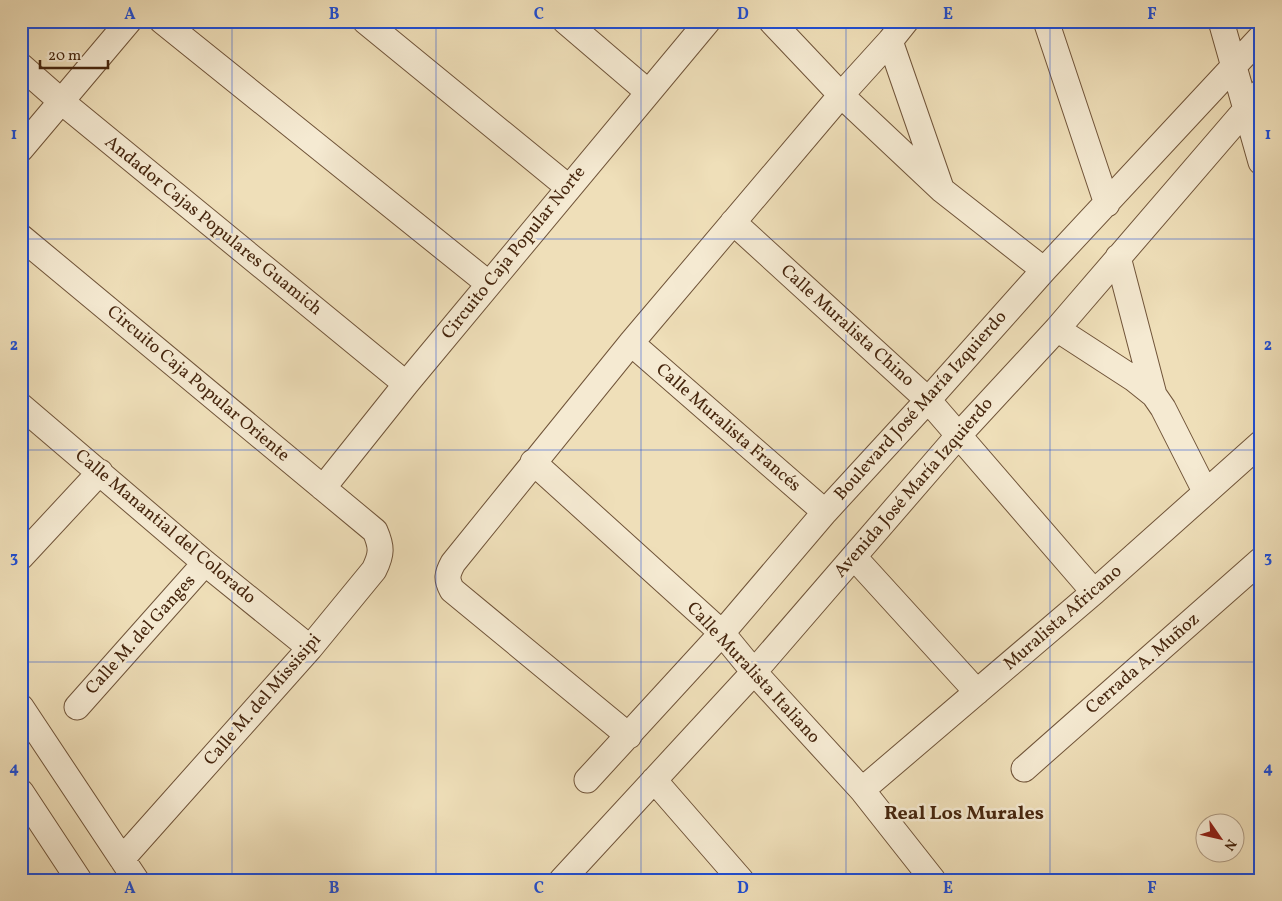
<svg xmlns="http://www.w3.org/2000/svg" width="1282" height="901" font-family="Vollkorn,serif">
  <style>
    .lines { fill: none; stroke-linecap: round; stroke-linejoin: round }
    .minor-casing { stroke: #705439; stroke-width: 27 }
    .minor { stroke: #f5ead2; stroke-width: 25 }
    .grid { fill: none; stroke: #1d4ed8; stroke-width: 1; stroke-opacity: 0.55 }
    .labels { text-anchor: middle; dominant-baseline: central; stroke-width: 5; stroke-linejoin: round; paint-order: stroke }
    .street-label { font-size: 18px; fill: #46260e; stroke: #f5ead2 }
    .quarter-label { font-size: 20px; font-weight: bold; fill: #46260e; stroke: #f5ead2 }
    .neatline { fill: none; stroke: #1d4ed8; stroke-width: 2 }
    .grid-label { font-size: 16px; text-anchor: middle; font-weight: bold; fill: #1d4ed8 }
  </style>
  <rect width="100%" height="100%" fill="#efdfb9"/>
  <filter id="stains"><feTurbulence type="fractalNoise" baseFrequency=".004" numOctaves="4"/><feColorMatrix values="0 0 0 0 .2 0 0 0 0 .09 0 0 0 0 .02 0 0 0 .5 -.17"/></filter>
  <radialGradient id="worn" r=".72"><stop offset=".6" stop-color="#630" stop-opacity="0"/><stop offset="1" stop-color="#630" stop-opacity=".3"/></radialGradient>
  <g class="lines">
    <!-- minor casing -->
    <g class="minor-casing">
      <path id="minor" d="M162,21L489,284
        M365,21L568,187
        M565,21L648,92
        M771,21L841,95L942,190L1044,270
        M1046,21L1107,204
        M1221,21L1261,162
        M890,41L941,188
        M21,66L62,102L406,384
        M21,149L129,21
        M733,222L928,400L1094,592
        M21,237L375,531C382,547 382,554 374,570L310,648L122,859
        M1118,257L1154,395
        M1057,329L1134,379L1154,395L1163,408L1205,491
        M631,343L825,512
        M21,406L205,563L310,648
        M533,462L722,633L754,672L862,790L933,880
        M323,488L406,384L708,21
        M21,557L100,472
        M854,557L977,692
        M21,707L136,880
        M77,707L205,563
        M629,736L452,590C446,579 447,574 453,563L631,343L841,95L890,41L906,21
        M1024,769L1261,560
        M587,780L722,633L825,512L928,400L1044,270L1261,37
        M654,780L741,880
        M862,790L1094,592L1261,443
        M21,792L79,880
        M562,880L754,672L958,436L1057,329L1261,92"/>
    </g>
    <!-- minor -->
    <use href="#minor" class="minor"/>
  </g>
  <!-- grid -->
  <path class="grid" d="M232,21V880M436,21V880M641,21V880M846,21V880M1050,21V880M21,239H1261M21,450H1261M21,662H1261"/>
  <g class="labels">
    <!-- street labels -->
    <g class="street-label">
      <text transform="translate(213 226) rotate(39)">Andador Cajas Populares Guamich</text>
      <text transform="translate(514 253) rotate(-51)">Circuito Caja Popular Norte</text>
      <text transform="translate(847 326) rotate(42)">Calle Muralista Chino</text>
      <text transform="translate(198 384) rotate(40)">Circuito Caja Popular Oriente</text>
      <text transform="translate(921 406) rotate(-48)">Boulevard José María Izquierdo</text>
      <text transform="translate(728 428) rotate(41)">Calle Muralista Francés</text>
      <text transform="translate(914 488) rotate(-49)">Avenida José María Izquierdo</text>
      <text transform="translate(165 527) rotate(40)">Calle Manantial del Colorado</text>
      <text transform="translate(1063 618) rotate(-41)">Muralista Africano</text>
      <text transform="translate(141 635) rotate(-48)">Calle M. del Ganges</text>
      <text transform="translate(1143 664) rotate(-41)">Cerrada A. Muñoz</text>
      <text transform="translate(753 673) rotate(47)">Calle Muralista Italiano</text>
      <text transform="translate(263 700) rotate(-49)">Calle M. del Missisipi</text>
    </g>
    <!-- quarter labels -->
    <g class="quarter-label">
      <text x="964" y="814">Real Los Murales</text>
    </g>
  </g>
  <!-- margin -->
  <rect width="1282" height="901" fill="none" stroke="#efdfb9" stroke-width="55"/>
  <!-- north arrow -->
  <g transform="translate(1220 838) rotate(124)"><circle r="24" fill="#f5ead2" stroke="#af9c84"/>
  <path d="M0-4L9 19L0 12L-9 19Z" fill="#8f2418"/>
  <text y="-8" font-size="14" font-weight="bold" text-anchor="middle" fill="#46260e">N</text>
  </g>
  <!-- scale -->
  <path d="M40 60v8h68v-8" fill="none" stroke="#46260e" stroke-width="2.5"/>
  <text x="48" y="60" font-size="15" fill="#46260e" stroke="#f5ead2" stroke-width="4" paint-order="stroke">20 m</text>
  <rect x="28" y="28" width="1226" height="846" class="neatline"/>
  <g class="grid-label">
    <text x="130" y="19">A</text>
    <text x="334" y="19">B</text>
    <text x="539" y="19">C</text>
    <text x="743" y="19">D</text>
    <text x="948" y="19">E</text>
    <text x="1152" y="19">F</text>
    <text x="14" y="139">1</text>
    <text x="1268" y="139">1</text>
    <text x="14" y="350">2</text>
    <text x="1268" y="350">2</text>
    <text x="14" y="562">3</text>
    <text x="1268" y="562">3</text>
    <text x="14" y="773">4</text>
    <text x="1268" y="773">4</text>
    <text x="130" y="893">A</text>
    <text x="334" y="893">B</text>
    <text x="539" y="893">C</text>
    <text x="743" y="893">D</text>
    <text x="948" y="893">E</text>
    <text x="1152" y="893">F</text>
  </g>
  <rect width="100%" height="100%" filter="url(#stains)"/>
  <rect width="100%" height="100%" fill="url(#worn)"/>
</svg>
